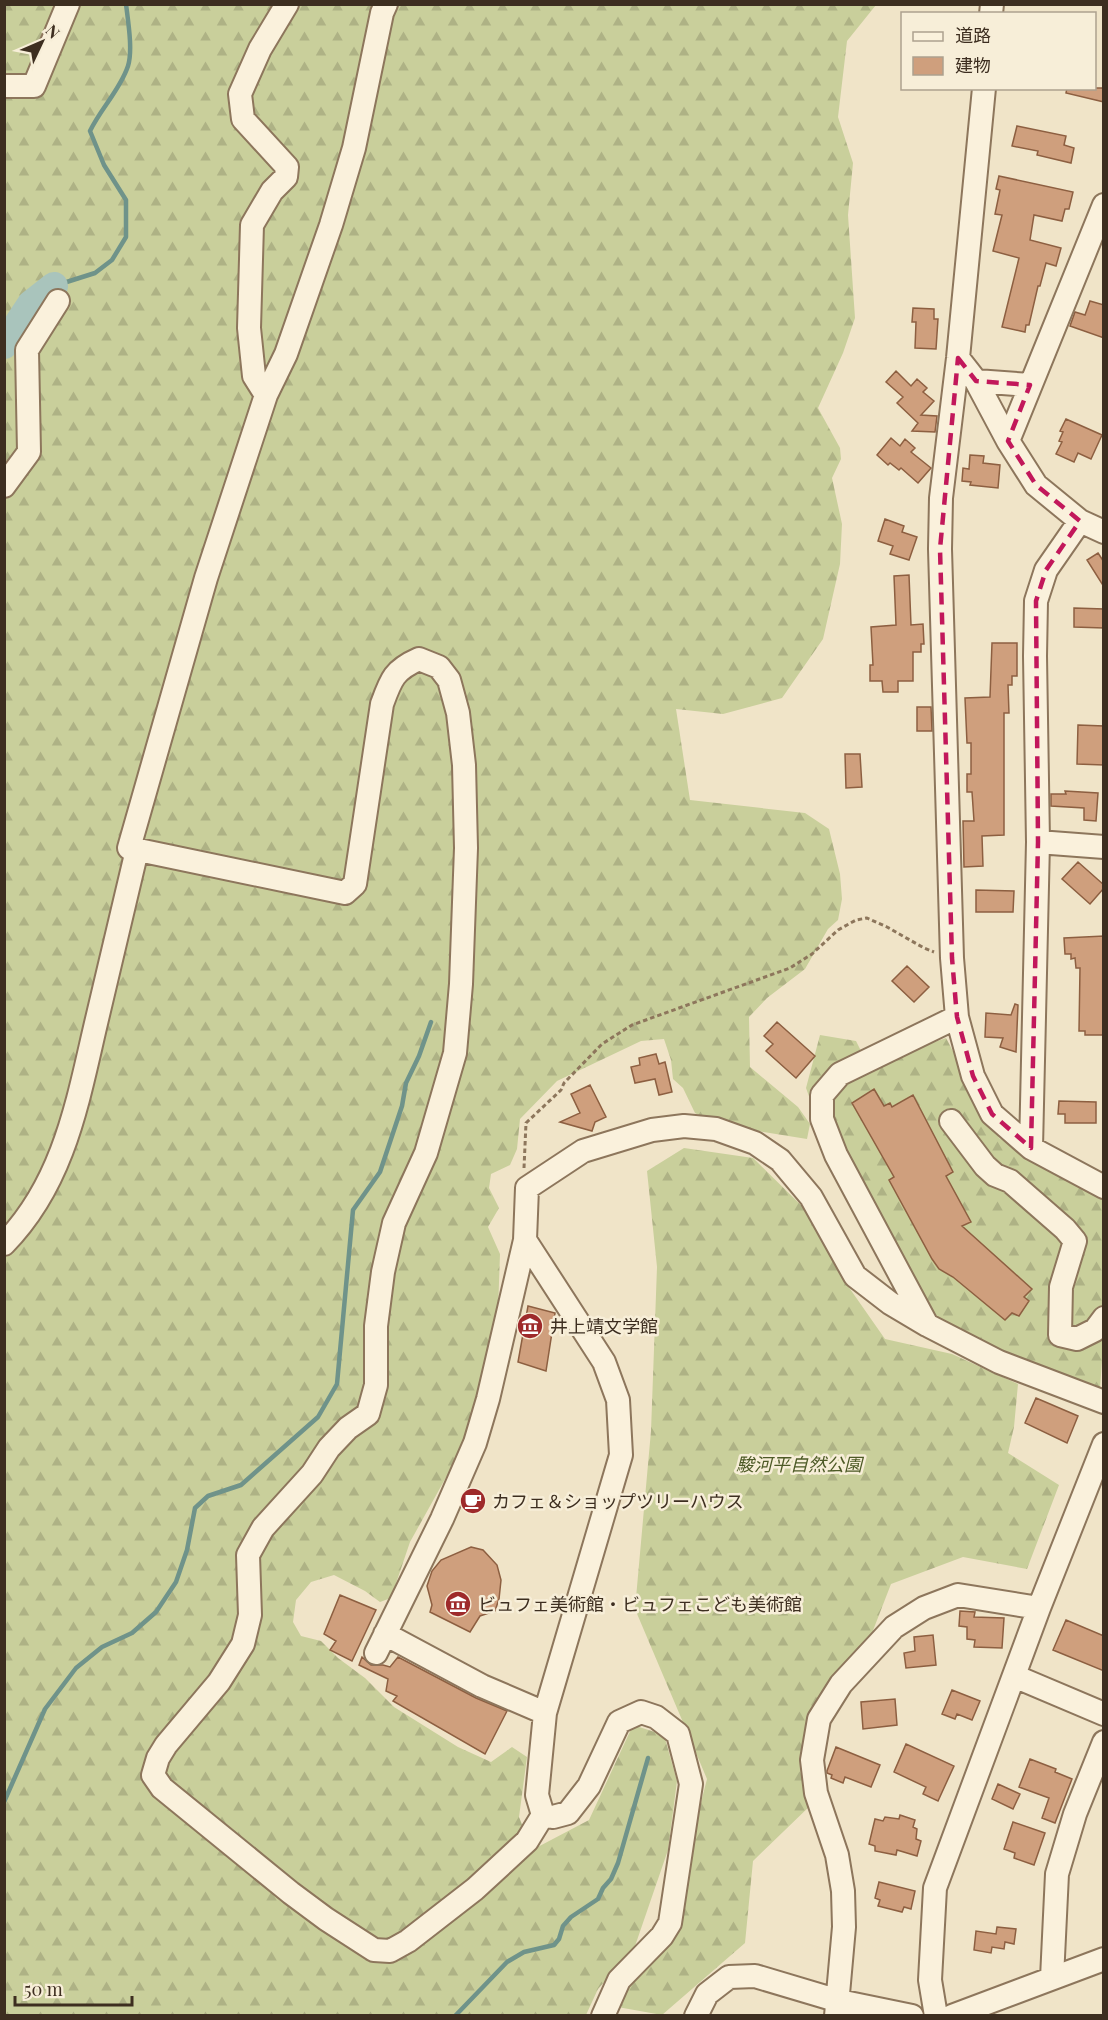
<svg xmlns="http://www.w3.org/2000/svg" width="1108" height="2020" font-family="'Playfair Display','Noto Sans JP',serif">
  <style>
    .forest { fill: url(#forest-firs) }
    .lines { fill: none; stroke-linecap: round; stroke-linejoin: round }
    .stream { stroke: #6f938a; stroke-width: 4.5 }
    .river { stroke: #a9c4bc; stroke-width: 28 }
    .building { fill: #cf9f7d; stroke: #8d5f41; stroke-width: 1.5 }
    .minor-casing { stroke: #8d765c; stroke-width: 26 }
    .path { stroke: #8d765c; stroke-width: 3; stroke-dasharray: 4.5 3; stroke-linecap: butt }
    .minor { stroke: #faf1dc; stroke-width: 22 }
    .marked { fill: none; stroke: #c2185b; stroke-width: 4.5; stroke-dasharray: 12 8; stroke-linejoin: round }
    .labels { text-anchor: middle; dominant-baseline: central; stroke-width: 5; stroke-linejoin: round; paint-order: stroke }
    .poi-label { font-size: 18px; fill: #3d2e20; stroke: #f7eed8; text-anchor: start }
    .park-label { font-size: 18px; font-style: italic; fill: #4d5a26; stroke: #f7eed8 }
  </style>
  <defs>
    <pattern id="forest-firs" width="22" height="20" patternUnits="userSpaceOnUse" patternTransform="scale(1.5)"><rect width="22" height="20" fill="#c9cf9b"/><path d="M5 1l3.5 6h-7zM16 11l3.5 6h-7z" fill="#aeb285"/></pattern>
  </defs>
  <rect width="100%" height="100%" fill="#f0e4c8"/>
  <!-- forest -->
  <path class="forest" d="M5,5H876L847,41L838,117L853,163L848,215L855,318L843,353L818,408L840,448L841,459L832,478L842,524L840,564L823,639L782,698L723,714L676,709L690,800L805,813L829,829L840,874L842,899L838,920L828,929L805,969L767,998L749,1017L750,1067L798,1107L810,1124L807,1139L715,1124L695,1113L683,1088L673,1079L671,1060L664,1039L641,1041L557,1081L520,1119L517,1149L510,1165L491,1174L489,1188L499,1208L488,1227L500,1254L498,1311L473,1419L449,1472L410,1542L391,1598L380,1602L365,1591L334,1575L311,1582L296,1600L293,1622L301,1636L321,1641L338,1658L365,1678L394,1707L458,1747L491,1762L512,1747L527,1757L519,1817L532,1850L589,1820L633,1725L664,1735L677,1781L668,1850L634,1949L598,1989L586,2015L5,2016Z
    M820,1035L856,1041L871,1071L903,1053L946,1038L999,1138L1103,1193L1104,1332L1100,1389L1059,1376L939,1322L815,1113L806,1088Z
    M684,1148L753,1158L810,1214L841,1276L885,1339L952,1354L1018,1384L1014,1427L1008,1453L1059,1485L1027,1569L963,1557L891,1584L867,1646L836,1685L813,1803L753,1861L745,1943L662,2015L612,2006L626,1984L677,1936L685,1865L707,1779L635,1609L651,1431L657,1267L647,1171Z"/>
  <g class="lines">
    <!-- stream -->
    <path class="stream" d="M54,286L95,273L112,260L126,237V200L104,165L90,131C101,108 120,90 128,66C133,50 128,21 126,4
      M4,1802L45,1709L76,1668L102,1647L132,1633L156,1612L176,1582L187,1550L195,1508L208,1496L241,1485L318,1417L337,1384L353,1210L380,1172L402,1106L406,1083L419,1056L431,1022
      M455,2016L507,1962L524,1952L554,1945L559,1939L563,1926L571,1917L598,1899L603,1888L611,1879L618,1863L648,1758"/>
    <!-- river -->
    <path class="river" d="M4,345L31,304L54,286"/>
  </g>
  <!-- building -->
  <path class="building" d="M1067,88H1104V102L1066,93Z
    M1017,126L1066,136L1064,145L1074,148L1071,163L1037,155L1038,151L1012,146Z
    M999,176L1073,192L1069,209H1065L1062,221L1034,215L1030,240L1061,248L1056,266L1046,263L1040,286H1038L1029,325H1026L1025,332L1002,327L1019,258L993,251L1002,215L995,214L1000,190L996,189Z
    M1090,301L1104,305V338L1070,326L1075,312L1085,315Z
    M913,308L934,309V319H938L936,349L915,348L916,322H912Z
    M896,371L911,386L917,379L927,388L923,392L934,401L921,415L937,416L935,432L912,431L918,423L897,403L903,397L886,382Z
    M1066,419L1102,435L1091,459L1078,453L1074,462L1056,454L1062,442L1059,441L1063,432L1060,431Z
    M891,438L900,446L905,439L915,448L911,452L931,468L918,483L901,468L899,470L890,463L888,465L877,455Z
    M970,455L984,456L983,463L1000,465L998,488L970,485L971,482L962,481L963,468L969,469Z
    M885,519L904,526L902,532L917,537L909,560L890,554L893,546L878,541Z
    M1098,553L1104,562V587L1087,560Z
    M909,575L911,625L923,624L924,644H921V652H913V681H898V692H883L882,681H870V665H873L871,627L896,625L894,576Z
    M1074,608L1104,609V628L1074,627Z
    M992,643H1017V676H1012V685H1008L1009,713H1004V835L982,836L983,866L964,867L963,821H974L972,792H967V774H971V743H967L965,698L990,697Z
    M917,707H931L932,731H917Z
    M1078,725L1104,726V765L1077,764Z
    M845,754H860L862,787L846,788Z
    M1065,791L1098,793L1096,821L1084,820V808L1051,806V794H1066Z
    M1078,862L1104,885V888L1090,904L1062,879Z
    M976,890L1014,891L1013,912H976Z
    M1104,936V1035H1085V1031H1079L1080,968H1076L1075,958L1071,959V954H1065L1064,938Z
    M907,966L929,987L914,1002L892,981Z
    M1015,1004L1018,1005L1016,1052L1000,1047L1003,1038L985,1037L986,1013L1011,1015Z
    M777,1022L815,1056L796,1078L766,1051L773,1044L764,1036Z
    M656,1054L659,1064L665,1062L672,1092L659,1095L655,1079L635,1083L631,1067L640,1065L639,1058Z
    M590,1085L606,1117L595,1122L592,1131L560,1122L580,1113L571,1094Z
    M874,1089L884,1106L890,1103L892,1107L913,1095L953,1172L946,1176L971,1222L962,1226L1032,1289L1024,1297L1029,1301L1019,1316L1012,1313L1005,1320L953,1277L939,1269L932,1259L889,1180L894,1177L852,1103Z
    M1059,1101L1096,1102V1123H1065V1114H1058Z
    M528,1306L555,1313L546,1371L518,1362Z
    M1036,1398L1078,1416L1067,1443L1025,1423Z
    M471,1547L483,1550L497,1565L501,1580L499,1599L495,1611L480,1616L470,1632L430,1612L432,1605L427,1586L432,1571L441,1560Z
    M340,1595L376,1610L352,1661L330,1650L336,1641L324,1634Z
    M960,1611L975,1612L974,1617L1004,1618L1002,1648L974,1647L975,1640L967,1639V1627L959,1626Z
    M1066,1620L1104,1636V1671L1053,1650Z
    M933,1635L936,1665L906,1668L904,1653L915,1651L914,1637Z
    M362,1657L371,1665H383L390,1667L398,1657L476,1698L507,1711L485,1754L393,1701L397,1696L386,1691L388,1679L359,1665Z
    M952,1690L980,1701L972,1720L957,1714L955,1719L942,1714Z
    M895,1699L897,1725L863,1729L861,1702Z
    M906,1744L954,1766L938,1801L923,1794L926,1787L894,1772Z
    M836,1747L880,1765L871,1787L845,1777L843,1783L831,1778L832,1775L827,1773V1771Z
    M1030,1759L1056,1769L1055,1772L1072,1779L1055,1823L1042,1818L1049,1798L1019,1787Z
    M998,1784L1020,1794L1013,1809L992,1799Z
    M900,1815L915,1820L913,1827L917,1829L916,1839L921,1841L917,1856L897,1850L896,1855L875,1851V1846L869,1844L875,1819L883,1821L885,1817L899,1819Z
    M1013,1822L1045,1833L1034,1865L1014,1858L1015,1853L1004,1849Z
    M879,1882L915,1891L911,1909L904,1907L902,1912L878,1906L880,1900L875,1898Z
    M997,1927L1016,1929L1014,1944L1005,1942L1004,1949L992,1947L991,1953L974,1950L976,1931L996,1934Z"/>
  <g class="lines">
    <!-- minor casing -->
    <g class="minor-casing">
      <path id="minor" d="M386,4L382,13L354,148L331,225L286,354L266,395L206,578L129,848L345,893L355,884L382,704C391,679 394,670 419,659L439,667L449,680L458,713L464,765L466,848L461,984L455,1053L426,1153L394,1223L383,1272L376,1326V1385L368,1414L348,1428L329,1448L312,1474L263,1528L248,1555L250,1615L243,1644L219,1682L166,1745L158,1758L153,1775L162,1788L291,1893L326,1919L374,1950L390,1951L408,1941L475,1889L527,1841L543,1815
        M991,14L992,4
        M4,86H34L68,4
        M984,88L958,358L941,498L940,549L952,958L957,1017L973,1076L992,1114L1031,1148L1104,1187
        M958,358L976,381L1008,441L1036,485L1080,521L1104,532
        M976,381L1030,385
        M266,395L254,376L249,328L252,225L272,191L286,177L287,167L243,119L240,94L260,49L287,4
        M1008,441L1104,205
        M4,486L29,452L27,350L58,301
        M1038,842L1104,847
        M951,1121L985,1166L995,1175L1010,1181L1065,1229L1075,1241L1061,1287L1060,1335L1077,1339L1095,1330L1104,1318
        M1031,1148L1038,842L1035,656L1036,601L1046,570L1080,521
        M4,1244C65,1182 78,1099 97,1019C110,963 124,906 137,850
        M927,1325L836,1155L822,1119V1095L840,1074L957,1017
        M385,1634L482,1686L545,1713
        M376,1653L442,1519L475,1443L488,1399L525,1240
        M1014,1676L1104,1714
        M1052,1978L1057,1874L1075,1814L1104,1742
        M603,2016L619,1980L662,1936L670,1923L691,1784L678,1734L656,1717L641,1712L619,1722L589,1786L568,1813L553,1817L543,1815L537,1795L545,1713L621,1455L618,1400L604,1362L525,1240L527,1188L583,1151L652,1130L684,1126L716,1129L755,1143L780,1160L811,1197L855,1276L890,1303L927,1325L999,1362L1104,1402
        M696,2016L707,1994L729,1977L755,1976L839,2001L912,2016
        M836,2016L844,1927L843,1891L837,1855L816,1793L812,1760L819,1719L841,1684L894,1627L924,1608L958,1595L1039,1608
        M936,2016L930,1980L935,1888L1039,1608L1104,1444
        M952,2016L1104,1959"/>
    </g>
    <!-- path -->
    <path class="path" d="M524,1168L526,1123L561,1090L564,1083L602,1044L632,1025L790,968L812,954L838,930L856,920L867,918L887,927L924,948L934,952"/>
    <!-- minor -->
    <use href="#minor" class="minor"/>
  </g>
  <!-- marked area -->
  <path class="marked" d="M958,358L976,381L1030,385L1008,441L1036,485L1080,521L1046,570L1036,601L1038,842L1031,1148L992,1114L973,1076L957,1017L952,958L940,549Z"/>
  <!-- icons -->
  <defs>
    <g id="museum-disc" transform="scale(1.35)"><circle r="9.5" fill="#9e2a2b" stroke="#f7eed8"/><path d="M0-6L6-3V-2H-6V-3ZM-5-1h2V3h-2ZM-1-1h2V3h-2ZM3-1h2V3H3ZM-6 4H6V6H-6Z" fill="#fff"/></g>
    <g id="cafe-disc" transform="scale(1.35)"><circle r="9.5" fill="#9e2a2b" stroke="#f7eed8"/><path d="M-5.5-4.5H6V0H3Q3 3.5 0 3.5H-2.5Q-5.5 3.5-5.5 0ZM3-3.2v2h1.7v-2ZM-6 4.5H4V6H-6Z" fill="#fff"/></g>
  </defs>
  <g fill-rule="evenodd">
    <use href="#museum-disc" x="530" y="1326"/>
    <use href="#cafe-disc" x="473" y="1501"/>
    <use href="#museum-disc" x="458" y="1604"/>
  </g>
  <g class="labels">
    <!-- poi labels -->
    <g class="poi-label">
      <text x="550" y="1326">井上靖文学館</text>
      <text x="492" y="1501">カフェ＆ショップツリーハウス</text>
      <text x="478" y="1604">ビュフェ美術館・ビュフェこども美術館</text>
    </g>
    <!-- park labels -->
    <g class="park-label">
      <text x="799" y="1464">駿河平自然公園</text>
    </g>
  </g>
  <!-- border -->
  <rect width="1108" height="2020" fill="none" stroke="#3d2e20" stroke-width="12"/>
  <!-- legend -->
  <rect x="901" y="12" width="195" height="78" fill="#f7eed8" stroke="#ada18e" stroke-width="1.5"/>
  <rect x="913" y="32" width="30" height="9" fill="#faf1dc" stroke="#ada18e" stroke-width="1.5"/>
  <text x="955" y="42" font-size="18" fill="#3d2e20">道路</text>
  <rect x="913" y="57" width="30" height="18" fill="#cf9f7d" stroke="#ada18e" stroke-width="1.5"/>
  <text x="955" y="72" font-size="18" fill="#3d2e20">建物</text>
  <!-- north arrow -->
  <g transform="translate(42 42) rotate(46)" stroke="#f7eed8" stroke-width="4.5" paint-order="stroke">
  <path d="M0-4.5L10 22L0 15L-10 22Z" fill="#3d2e20"/>
  <text y="-9" font-size="16" font-weight="bold" text-anchor="middle" fill="#3d2e20">N</text>
  </g>
  <!-- scale -->
  <path d="M15 1996v9h117v-9" fill="none" stroke="#3d2e20" stroke-width="3"/>
  <text x="24" y="1996" font-size="18" fill="#3d2e20" stroke="#f7eed8" stroke-width="4.5" paint-order="stroke">50 m</text>
</svg>
